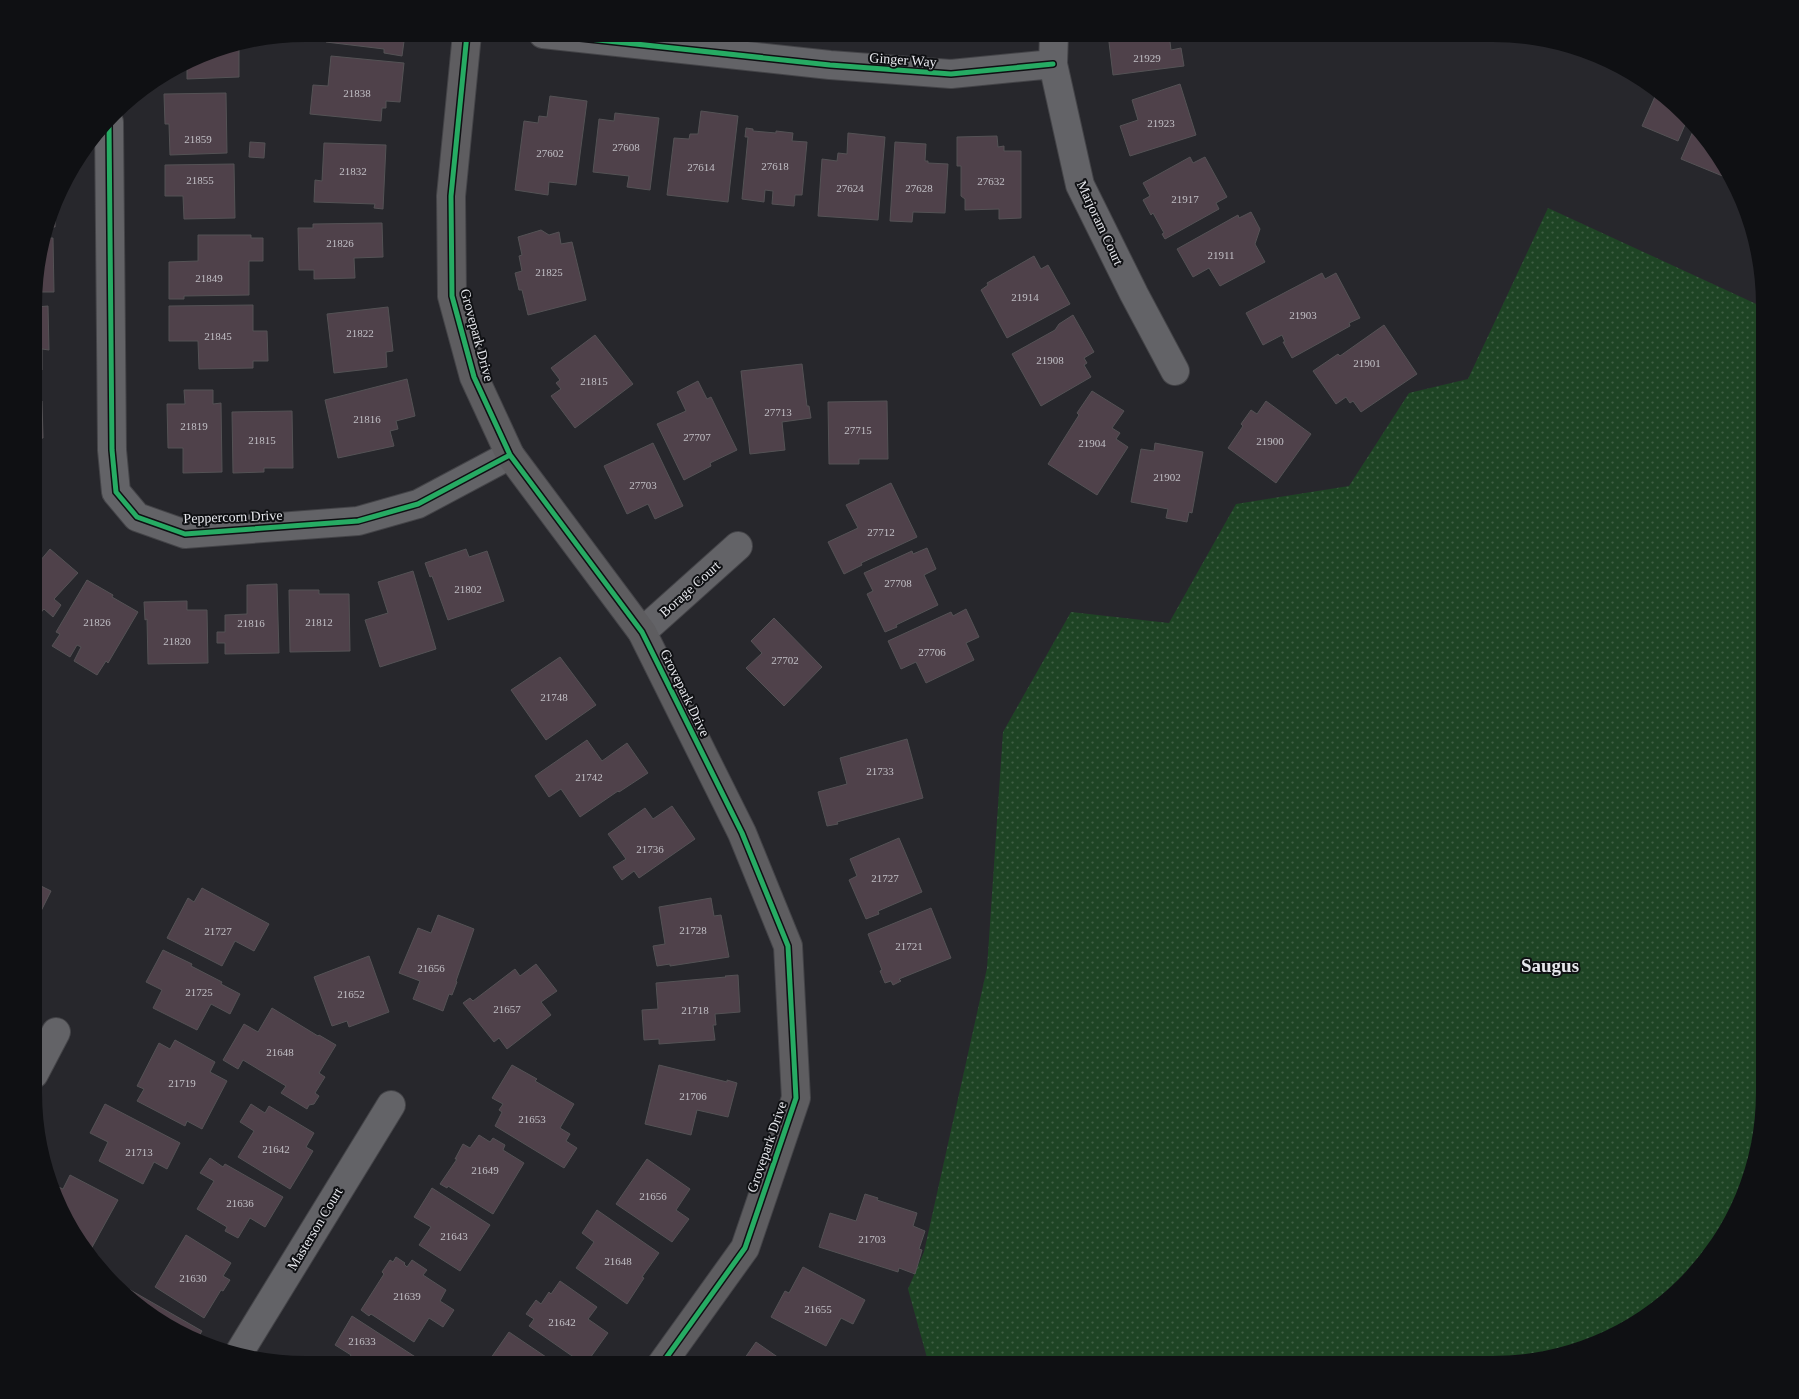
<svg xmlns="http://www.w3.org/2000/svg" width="1799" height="1399" font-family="'Times New Roman',serif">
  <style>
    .green { fill: url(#green-dots) }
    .building { fill: #4f414a; stroke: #545255 }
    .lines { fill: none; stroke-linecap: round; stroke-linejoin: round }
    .street-casing { stroke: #444448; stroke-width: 30 }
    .secondary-casing { stroke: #444448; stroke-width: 30 }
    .street { stroke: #636367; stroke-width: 28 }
    .secondary { stroke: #5e5d60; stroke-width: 28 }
    .cycleway-casing { stroke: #0f1013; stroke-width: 8 }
    .cycleway { stroke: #26ab63; stroke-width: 5 }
    .labels { text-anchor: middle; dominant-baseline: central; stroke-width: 4; stroke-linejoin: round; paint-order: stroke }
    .number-label { font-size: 11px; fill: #c0bec4 }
    .street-label { font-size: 14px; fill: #e6e7ec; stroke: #0f1013 }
    .district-label { font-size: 19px; font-weight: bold; fill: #e6e7ec; stroke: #0f1013 }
  </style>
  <defs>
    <pattern id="green-dots" width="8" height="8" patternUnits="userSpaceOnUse" patternTransform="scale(1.25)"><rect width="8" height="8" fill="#1e4424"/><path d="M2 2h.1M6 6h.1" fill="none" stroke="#3f5f44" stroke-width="1.8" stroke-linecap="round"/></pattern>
  </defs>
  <rect width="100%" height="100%" fill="#27272c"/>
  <!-- green -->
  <path class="green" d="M1548,208L1765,308V1112L1744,1198L1698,1273L1659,1309L1598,1344L1494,1365H929L908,1289L924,1252L987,968L1003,732L1071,612L1169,623L1236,504L1349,486L1409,393L1468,379Z"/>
  <!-- building -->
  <path class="building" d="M327,34H405L402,56L384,53V49L326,42Z
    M1108,34H1169L1171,50L1181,48L1184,66L1113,75Z
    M239,45V77L187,79V66L218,48Z
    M331,56L404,63L400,102L386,101V108H382L381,121L310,114L313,85L328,86Z
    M1180,84L1196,135L1130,156L1120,126L1138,120L1132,100Z
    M1657,92L1673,101L1687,120L1678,141L1642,126Z
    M226,93L227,153L170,155L169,124H165L164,94Z
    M550,96L587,101L576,185L549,182L548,195L515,190L524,121L538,123L539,116L547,117Z
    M701,111L738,116L728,202L667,195L674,138L689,139L690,134H698Z
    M615,113L659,118L650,190L627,187L629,176L593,172L599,119L614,121Z
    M746,128L753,129V131L776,133V131L793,133L792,141L807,142L802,195H795L794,206L772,204L773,191L765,190L764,202L742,199L748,137H745Z
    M1694,129L1730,175L1726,174L1725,177L1681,159Z
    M848,133L885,137L878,220L818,216L822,159L837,161L838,153L847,154Z
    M997,136L998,147L1004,146V151H1021V218L999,219V209L965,210V199L961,196V166H957V137Z
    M250,142L265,143L264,158L249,157Z
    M895,142L926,144L925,161H928V163L948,164L945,213L913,212L912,222L890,221Z
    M324,143L386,145L383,209L374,208L375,204L314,202L315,180L322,181Z
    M1190,157L1193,163L1205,157L1227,197L1216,203L1219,209L1165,239L1162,234L1164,233L1153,213L1151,215L1143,200L1150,196L1143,183Z
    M234,164L235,218L184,219L183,196H165V165Z
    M1251,212L1260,229L1255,244L1265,262L1220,286L1209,268L1193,277L1177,249L1238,215L1239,218Z
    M55,213V227H51Z
    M382,223L383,257L354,258L355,278L314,279V270H299L298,228H313V224Z
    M541,230L549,235L559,232L561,244L572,242L586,300L528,315L522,290H519L515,273L522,271L519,256L522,255L518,237Z
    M198,235H251V238H263V261H249V295L184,296V299H169V262L198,261Z
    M47,238H53L54,292H36V270Z
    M1034,256L1041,269L1048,265L1070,304L1007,338L981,290L988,285L987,283Z
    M1322,273L1325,279L1336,273L1360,318L1349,323L1350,326L1292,358L1283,342H1285L1282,335L1263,345L1246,313Z
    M253,305V331H267L268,361H253V368L199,369L198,341H169V306Z
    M48,306L49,350L42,349V370H36V307Z
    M388,307L393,351L386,352L387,367L334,373L327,314Z
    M1073,315L1094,352L1084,358L1087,363L1084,365L1091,377L1041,406L1012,354L1055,330L1059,324Z
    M1384,325L1417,374L1361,412L1353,401L1350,403L1346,397L1336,404L1313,371L1338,354L1340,356Z
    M595,335L633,384L575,428L551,396L561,389L556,383L560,380L551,368Z
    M802,364L807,406H809L811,418L782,422L785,450L750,454L741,371Z
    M407,379L415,416L396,421L398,429L390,431L394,446L338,458L325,400Z
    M698,381L707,399L711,397L737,450L710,463L711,466L684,480L657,424L686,411L677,392Z
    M184,390H213V404L221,403L222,472L183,473V448H168L167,404H185Z
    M1092,391L1124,411L1112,428L1120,433L1116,439L1128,447L1097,495L1048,464L1079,415L1077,413Z
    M42,401L43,438L36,439V402Z
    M887,401L888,459H859V464H829L828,402Z
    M1266,401L1311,434L1276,483L1228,448L1243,426L1241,424L1251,410L1257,414Z
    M292,411L293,468H264V472L233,473L232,412Z
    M653,443L683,506L655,519L648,504L627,514L604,466Z
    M1155,443L1203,452L1192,513L1189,512L1187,522L1166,518L1168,509L1131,502L1141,449L1154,451Z
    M36,449H41V485H36Z
    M891,483L917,537L861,563L862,565L844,574L828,542L858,528L846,505Z
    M927,548L936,569L924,575L938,605L896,625L897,627L885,632L867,594L873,591L864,573L912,551L913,554Z
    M50,549L78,573L54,599L61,605L53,617L44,609L35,619V567Z
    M466,549L469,557L487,551L504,601L448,620L432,576L430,577L425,563Z
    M413,571L436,649L380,667L365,620L388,613L378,582Z
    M87,580L113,595L112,597L138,612L108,663L106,661L97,675L74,661L81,647L77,645L70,657L52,646L60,634L56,632Z
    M277,584L279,653L225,654V643H217V632H225V615L247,614V585Z
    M289,590H319V594H349L350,651L290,652Z
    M187,601V610H207L208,663L148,664L147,619L145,620L144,602Z
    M966,609L979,637L966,643L974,660L926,683L916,662L901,669L888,641L951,612L953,616Z
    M774,618L822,667L784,706L746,668L762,653L751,641Z
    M560,657L596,705L546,740L511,690Z
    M907,739L923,798L837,822L838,824L827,826L818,792L847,784L840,758Z
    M587,740L602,761L627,743L648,773L619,792L618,791L580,817L561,789L549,797L535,776Z
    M672,806L695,839L639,878L634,871L622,880L613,867L626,859L608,834L645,808L653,819Z
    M899,838L922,892L878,911L879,914L866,919L849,880L857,876L850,859Z
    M37,884L51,891L35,923V885Z
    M202,888L269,924L254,951L235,941L222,966L167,938L188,898L194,902Z
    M711,898L714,916L721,915L729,957L670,966V964L657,966L653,946L665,944L659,907Z
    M931,908L951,958L899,979L901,981L893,985L891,981L885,983L880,971L882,970L868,934Z
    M438,915L474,929L456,981L457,982L452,995L449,994L443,1011L413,999L420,981L399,973L418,928L431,933Z
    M163,950L192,964L191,966L222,982L221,984L240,994L230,1014L211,1004L197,1030L153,1008L162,990L146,982Z
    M369,956L389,1012L349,1027L347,1021L332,1026L314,977Z
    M536,964L557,991L541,1002L551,1015L507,1049L499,1038L494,1042L463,1003L470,998L473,1001L515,969L520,976Z
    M738,975L740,1012L715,1014L716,1025H713L715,1040L659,1044V1039L644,1040L642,1010L658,1009L656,983L726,977L725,976Z
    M272,1008L318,1036L319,1035L336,1045L319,1073L325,1077L315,1093L319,1096L314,1104L309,1105L307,1109L281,1093L286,1086L243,1060L238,1069L223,1060L244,1024L258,1032Z
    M175,1040L215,1062L210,1072L227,1081L202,1129L187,1121L185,1126L137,1101L144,1089L137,1086L159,1043L170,1049Z
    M512,1065L537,1079L535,1081L574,1104L560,1128L570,1134L566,1141L577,1148L564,1168L495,1126L502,1112L499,1110L503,1104L492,1098Z
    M659,1065L727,1082V1080L737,1083L728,1117L697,1110L691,1135L645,1124Z
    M105,1104L180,1143L167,1169L154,1162L143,1184L99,1161L108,1142L90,1133Z
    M251,1104L265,1113L269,1106L314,1133L306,1147L313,1151L290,1189L238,1157L254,1131L240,1122Z
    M479,1135L490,1142L493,1138L505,1145L503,1150L524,1163L493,1214L448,1186L447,1188L440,1184L457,1159H455L463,1144L470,1148Z
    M210,1158L223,1167L225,1164L283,1197L265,1227L250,1218L238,1238L225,1231L227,1227L197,1209L214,1181L200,1173Z
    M647,1159L690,1189L676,1210L689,1219L672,1242L616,1204Z
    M70,1175L118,1200L90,1251L62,1214L55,1188L56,1186L63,1189Z
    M432,1188L490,1225L460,1271L419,1245L431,1227L414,1217Z
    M865,1194L878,1198L877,1200L917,1213L913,1226L925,1231L919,1249L922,1250L915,1274L899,1268L898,1272L819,1247L830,1213L856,1221Z
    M597,1210L659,1253L642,1277L644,1278L627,1304L576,1268L594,1242L582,1233Z
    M186,1235L231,1263L223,1276L230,1280L223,1291L221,1290L204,1318L155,1287Z
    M396,1257L405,1263L404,1264L407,1267L412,1260L427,1270L423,1275L446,1290L440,1301L454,1310L443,1327L429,1318L414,1342L371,1314L369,1316L361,1310L384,1274L382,1272L390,1260L393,1262Z
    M803,1267L865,1300L853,1324L841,1318L826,1346L771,1317L785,1291L789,1293Z
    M560,1281L597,1307L588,1319L608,1333L585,1365L529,1326L534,1319L526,1314L536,1300L541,1304L549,1292L551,1294Z
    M125,1287L202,1331L196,1341L126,1298L122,1292Z
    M352,1316L417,1358L413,1365H345L351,1355L335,1345Z
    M509,1332L549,1359L545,1365H486Z
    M756,1342L789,1365H740Z"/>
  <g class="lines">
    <!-- street casing -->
    <g class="street-casing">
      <path id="street" d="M543,34L830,65L951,74L1053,64
        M1054,34L1053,64L1080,185L1134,294L1175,371
        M109,122L112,450L116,492L137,517L185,534L358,521L418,504L510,455
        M642,632L738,546
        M34,1074L56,1032
        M239,1353L391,1105"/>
    </g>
    <!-- secondary casing -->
    <g class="secondary-casing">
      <path id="secondary" d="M467,34L451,196L452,296L474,377L510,455L642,632L742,833L788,946L796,1098L745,1248L661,1365"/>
    </g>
    <!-- street -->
    <use href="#street" class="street"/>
    <!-- secondary -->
    <use href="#secondary" class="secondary"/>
    <!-- cycleway casing -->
    <g class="cycleway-casing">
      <path id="cycleway" d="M467,34L451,196L452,296L474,377L510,455L642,632L742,833L788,946L796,1098L745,1248L661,1365
        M543,34L830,65L951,74L1053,64
        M109,122L112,450L116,492L137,517L185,534L358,521L418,504L510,455"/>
    </g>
    <!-- cycleway -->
    <use href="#cycleway" class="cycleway"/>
  </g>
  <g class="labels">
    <!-- number labels -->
    <g class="number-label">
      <text x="1147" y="58">21929</text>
      <text x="357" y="93">21838</text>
      <text x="1161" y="123">21923</text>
      <text x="198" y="139">21859</text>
      <text x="626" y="147">27608</text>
      <text x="550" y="153">27602</text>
      <text x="775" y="166">27618</text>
      <text x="701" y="167">27614</text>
      <text x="353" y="171">21832</text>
      <text x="200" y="180">21855</text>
      <text x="991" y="181">27632</text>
      <text x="850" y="188">27624</text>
      <text x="919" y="188">27628</text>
      <text x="1185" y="199">21917</text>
      <text x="340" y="243">21826</text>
      <text x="1221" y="255">21911</text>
      <text x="549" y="272">21825</text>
      <text x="209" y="278">21849</text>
      <text x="1025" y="297">21914</text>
      <text x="1303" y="315">21903</text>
      <text x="360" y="333">21822</text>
      <text x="218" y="336">21845</text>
      <text x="1050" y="360">21908</text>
      <text x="1367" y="363">21901</text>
      <text x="594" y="381">21815</text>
      <text x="778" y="412">27713</text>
      <text x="367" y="419">21816</text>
      <text x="194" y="426">21819</text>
      <text x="858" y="430">27715</text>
      <text x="697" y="437">27707</text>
      <text x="262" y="440">21815</text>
      <text x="1270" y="441">21900</text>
      <text x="1092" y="443">21904</text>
      <text x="1167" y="477">21902</text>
      <text x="643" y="485">27703</text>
      <text x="881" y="532">27712</text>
      <text x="898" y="583">27708</text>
      <text x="468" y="589">21802</text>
      <text x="97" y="622">21826</text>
      <text x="319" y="622">21812</text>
      <text x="251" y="623">21816</text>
      <text x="177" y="641">21820</text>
      <text x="932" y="652">27706</text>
      <text x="785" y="660">27702</text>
      <text x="554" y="697">21748</text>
      <text x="880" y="771">21733</text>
      <text x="589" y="777">21742</text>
      <text x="650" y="849">21736</text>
      <text x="885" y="878">21727</text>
      <text x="693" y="930">21728</text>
      <text x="218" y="931">21727</text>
      <text x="909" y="946">21721</text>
      <text x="431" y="968">21656</text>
      <text x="199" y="992">21725</text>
      <text x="351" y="994">21652</text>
      <text x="507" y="1009">21657</text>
      <text x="695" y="1010">21718</text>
      <text x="280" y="1052">21648</text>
      <text x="182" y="1083">21719</text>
      <text x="693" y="1096">21706</text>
      <text x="532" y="1119">21653</text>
      <text x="276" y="1149">21642</text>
      <text x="139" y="1152">21713</text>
      <text x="485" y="1170">21649</text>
      <text x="653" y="1196">21656</text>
      <text x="240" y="1203">21636</text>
      <text x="454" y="1236">21643</text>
      <text x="872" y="1239">21703</text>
      <text x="618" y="1261">21648</text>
      <text x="193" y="1278">21630</text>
      <text x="407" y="1296">21639</text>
      <text x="818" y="1309">21655</text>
      <text x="562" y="1322">21642</text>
      <text x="362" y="1341">21633</text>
    </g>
    <!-- street labels -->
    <g class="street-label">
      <text transform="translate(903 60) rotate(4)">Ginger Way</text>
      <text transform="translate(1100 223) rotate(65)">Marjoram Court</text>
      <text transform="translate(477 335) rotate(75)">Grovepark Drive</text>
      <text transform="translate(233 517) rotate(-2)">Peppercorn Drive</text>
      <text transform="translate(690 589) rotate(-42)">Borage Court</text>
      <text transform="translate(685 693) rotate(64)">Grovepark Drive</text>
      <text transform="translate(767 1147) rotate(-71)">Grovepark Drive</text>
      <text transform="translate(315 1229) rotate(-59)">Masterson Court</text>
    </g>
    <!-- district labels -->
    <g class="district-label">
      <text x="1550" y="965">Saugus</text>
    </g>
  </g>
  <!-- crop -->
  <path d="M0 0H1799V1399H0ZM305 42H1493A263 263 0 0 1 1756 305V1093A263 263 0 0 1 1493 1356H305A263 263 0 0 1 42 1093V305A263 263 0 0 1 305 42Z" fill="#0f1013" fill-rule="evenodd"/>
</svg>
